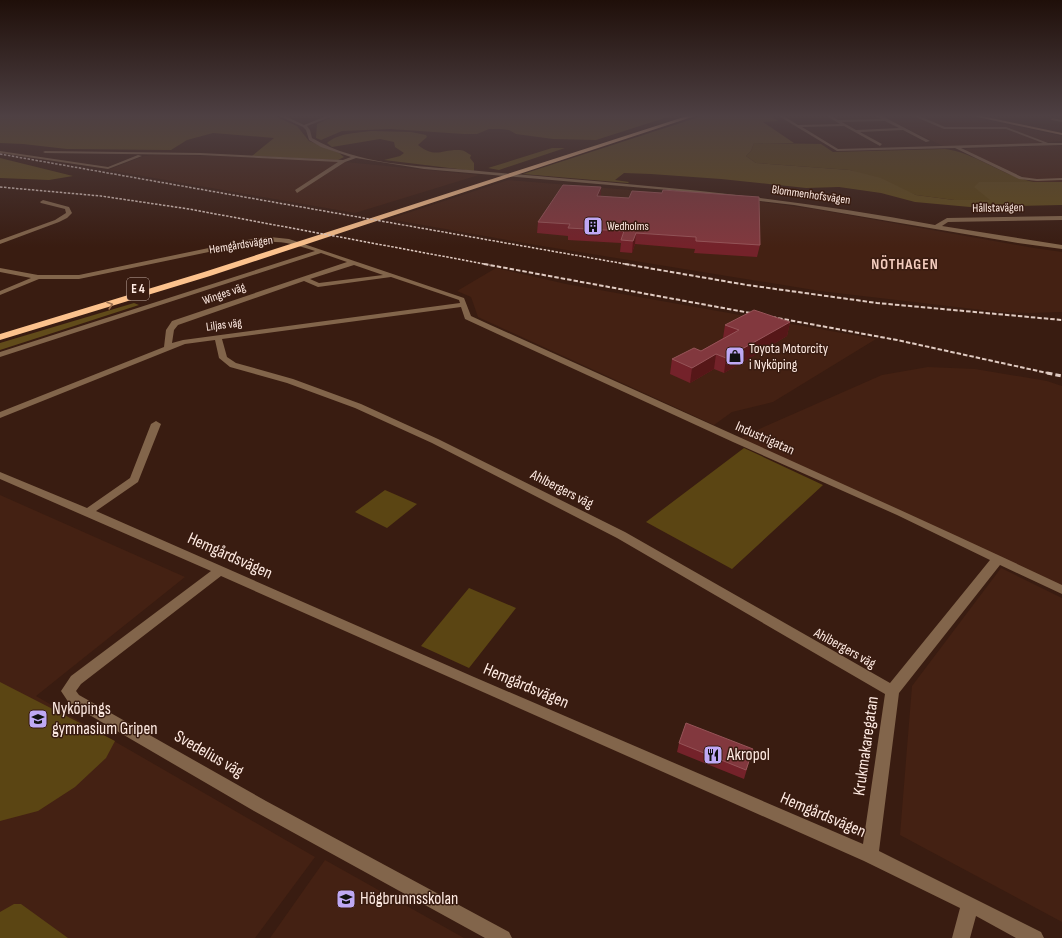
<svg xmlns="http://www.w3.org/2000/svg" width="1062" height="938" font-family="'Sofia Sans Condensed',sans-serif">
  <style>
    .built { fill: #442113 }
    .green { fill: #5b4513 }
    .forest { fill: #614b1a }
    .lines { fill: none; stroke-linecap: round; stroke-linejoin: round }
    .street { fill: #82654b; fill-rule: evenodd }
    .secondary { fill: #b8895f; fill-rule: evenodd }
    .highway { fill: #fcc28d; fill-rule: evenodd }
    .rail-far2 { stroke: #e0cbc2; stroke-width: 1.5; stroke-dasharray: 2.5 1.5; stroke-linecap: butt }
    .rail-far1 { stroke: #e0cbc2; stroke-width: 2; stroke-dasharray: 4.5 2; stroke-linecap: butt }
    .rail { stroke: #e0cbc2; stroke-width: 3; stroke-dasharray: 5.5 3; stroke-linecap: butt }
    .wall { fill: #74222a }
    .shaded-wall { fill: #561718 }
    .building { fill: #82383e; stroke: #965458 }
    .oneway { stroke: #9a6f4f }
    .labels { text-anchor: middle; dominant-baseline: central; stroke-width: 3; stroke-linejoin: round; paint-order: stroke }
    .far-street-label { font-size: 12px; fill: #ffebe3; stroke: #391c11 }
    .far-poi-label { font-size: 12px; fill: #ffebe3; stroke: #391c11; text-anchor: start }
    .shield { fill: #391c11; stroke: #c4ada4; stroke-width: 1 }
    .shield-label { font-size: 13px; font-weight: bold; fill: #ffebe3 }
    .poi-label { font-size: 14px; fill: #ffebe3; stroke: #391c11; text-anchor: start }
    .street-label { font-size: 14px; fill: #ffebe3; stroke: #391c11 }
    .far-district-label { font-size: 15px; font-weight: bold; letter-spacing: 1px; fill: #f3ccbe; stroke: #391c11 }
    .near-street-label { font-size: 17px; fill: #ffebe3; stroke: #391c11 }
    .near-poi-label { font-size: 17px; fill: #ffebe3; stroke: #391c11; text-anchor: start }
  </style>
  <rect width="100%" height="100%" fill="#391c11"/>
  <!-- built -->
  <path class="built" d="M880,115H963L1057,135L1062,136V141L1025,144L943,146Z
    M1040,146H1062V182H1034L966,151V149Z
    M155,155L217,156L335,161L479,175L355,213L108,170L144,156Z
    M508,180L739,199L814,209L1034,248L1062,252V312L1029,313L999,312L820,291L536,245L389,219Z
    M496,268L566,284L876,339L773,402L732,412L714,425L478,317L471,297L457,291Z
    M928,367L975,369L1047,381L1062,386V587L739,438L882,375Z
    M0,495L185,577L36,696L315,857L255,938H0Z
    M1001,568L1062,598V922L900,835L912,686Z
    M325,860L464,938H270Z"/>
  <!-- green -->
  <path class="green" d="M754,143L821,144L833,152L945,149C976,153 1002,176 1034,182H979L991,200H954L916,195L850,170L756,163L746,156L751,151Z
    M744,448L823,485L732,569L646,522Z
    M385,490L417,504L387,528L355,512Z
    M469,588L516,608L469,668L421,646Z
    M0,682L115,741L106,758L75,787L38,811L0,821Z
    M14,904H21L68,938H0V912Z"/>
  <!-- forest -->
  <path class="forest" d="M0,115H272L297,126L309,141L339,153L344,157L338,160L252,156L274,138L213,133L187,140L171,150L67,149L23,144L0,143Z
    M337,115H674L596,140L553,139L516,134L509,130L501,129H489L477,134H464L390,129L342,131L321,140L316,138L317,124Z
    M705,115H769L778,121L763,122L794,143H754L751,151L746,156L756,163L850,170L881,178L916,195L954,200H990L974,187L979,182H1062V205L970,207L915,202L881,193L839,187L806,188L721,179L651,174L624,173L615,180L629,182L628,183L523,174Z
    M371,131L411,132L426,135L427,137L418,145C436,159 441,149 460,150C464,150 467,153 471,155L470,158L474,163V171L384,160L400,156L404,153L395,147L394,142L380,139L332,147L327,143C338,133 357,133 371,131Z
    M552,148H565L499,170L488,168Z
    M0,158L73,176L49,180L0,178Z
    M134,303L139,305L0,350V343Z"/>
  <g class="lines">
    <!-- street -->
    <path class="street" d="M277,115H283L304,125L329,115H336L307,126L310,130L312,138C358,165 417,166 469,170C522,175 575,179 627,184C731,193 833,206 935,225L947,218L1062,216V220L948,222L942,226L1062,245V249L1018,243L794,205L668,190L424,169L356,158L345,162L297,193L295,190L338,162L200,155L45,153L43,152L45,151L200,153L343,160L351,157L321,147L309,140L306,130L303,127Z
      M777,115H782L798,125L840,124L825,115H830L838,120L881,119L874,115H880L930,141L926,142L903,130L860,132L882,144L880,146L844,126L802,127L838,149L1043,143L1006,129H944L911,115H917L945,127H1006L1048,143H1062V145L961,148L1022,177L1037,179L1062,178V180L1037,181L1019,179L955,148L837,151ZM885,121L899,128L856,130L842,122Z
      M1052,118L1062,120V122L1051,120Z
      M0,151L108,167L138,155L142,156L108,169L0,153Z
      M43,200L69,207L72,213L67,218L59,222L0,244V240L55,220L66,213L65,209L41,203L40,202Z
      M270,237L289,239L464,298L471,316C668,406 867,493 1062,585V594L1000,565L899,693L879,851L1041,932L1044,938H1016L976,916L970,938H952L960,908L864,861L221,576L81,684L76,691L79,695L266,801L509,932L512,938H485L254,811L69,703L61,691L71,676L211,571L0,479V472L87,508L130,478L151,424L156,421L161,424L138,482L96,511L474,677L863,844L885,694L617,538L432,443L355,408L287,383L230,367L219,358L215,340L185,344L0,418V412L164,347L166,330L172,321L347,262L321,253L0,357V352L315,251C289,243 280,240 252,243L79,279H39L0,295V291L31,278L0,272V268L38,275H79L252,239ZM354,265L383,275L319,283L310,279ZM391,277L459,300L460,303L183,340L172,343L174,330L178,325L304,281L318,287ZM461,307L465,319L733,442L897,515L990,560L890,683L625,532L438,439L361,404L293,379L236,363L227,357L222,339Z"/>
    <!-- secondary -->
    <path class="secondary" d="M977,115L1062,133V135L968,115Z"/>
    <!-- highway -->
    <path class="highway" d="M690,115H698L210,276L0,340V334L204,272Z"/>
    <!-- rail-far2 -->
    <path class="rail-far2" d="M0,154L631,265
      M0,187L101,196L189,209L490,265"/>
    <!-- rail-far1 -->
    <path class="rail-far1" d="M484,264L897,340L1052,374
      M625,264L747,285L877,303L1062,320"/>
    <!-- rail -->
    <path class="rail" d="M1047,373L1062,376"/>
  </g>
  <!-- wall -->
  <path class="wall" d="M601,187V196L760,245L757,257L694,253L695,249L635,244L632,253L620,252L621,243L568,240V236L537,233L538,222Z
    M790,322L787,336L724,373L714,369L690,383L670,374L672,359L701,351L723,338L725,325Z
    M679,743L753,749L744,779L677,752Z"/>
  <!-- shaded-wall -->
  <path class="shaded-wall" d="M601,187V198L597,196Z
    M636,233L635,244L632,253L633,241Z
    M790,322L787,336L724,373L726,358Z
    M716,354L714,369L690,383L692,368Z"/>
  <!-- building -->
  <path class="building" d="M563,185L601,187L597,196L629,198L632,191L662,193L663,190L759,197L760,245L696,241V237L636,233L633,241L621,240L624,231L568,228L570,224L538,222Z
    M754,310L790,322L726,358L716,354L692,368L672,359L694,348L701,351L739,330L725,325Z
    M686,723L753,749L746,770L679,743Z"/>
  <!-- one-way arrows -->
  <defs><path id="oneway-chevron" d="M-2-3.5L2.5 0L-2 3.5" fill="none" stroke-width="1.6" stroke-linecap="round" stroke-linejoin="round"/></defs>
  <use class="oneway" href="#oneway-chevron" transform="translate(110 305) rotate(-17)"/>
  <!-- sky -->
  <linearGradient id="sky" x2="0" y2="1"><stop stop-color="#1f0f09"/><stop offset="0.47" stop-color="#4e4043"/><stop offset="1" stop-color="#4e4043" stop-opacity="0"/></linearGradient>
  <rect width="1062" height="247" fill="url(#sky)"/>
  <!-- icons -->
  <defs>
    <g id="building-square" transform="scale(1)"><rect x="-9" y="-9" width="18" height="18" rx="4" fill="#bfa9f4" stroke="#391c11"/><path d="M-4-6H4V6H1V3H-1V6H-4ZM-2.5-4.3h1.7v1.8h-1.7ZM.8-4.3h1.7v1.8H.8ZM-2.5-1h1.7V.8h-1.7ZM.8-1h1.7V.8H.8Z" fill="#111"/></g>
    <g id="shop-square" transform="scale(1)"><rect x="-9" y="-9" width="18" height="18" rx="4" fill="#bfa9f4" stroke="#391c11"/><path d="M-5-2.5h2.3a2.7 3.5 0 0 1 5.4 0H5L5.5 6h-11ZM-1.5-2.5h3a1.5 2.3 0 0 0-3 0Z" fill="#111"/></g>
    <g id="school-square" transform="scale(1)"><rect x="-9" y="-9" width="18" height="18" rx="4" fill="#bfa9f4" stroke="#391c11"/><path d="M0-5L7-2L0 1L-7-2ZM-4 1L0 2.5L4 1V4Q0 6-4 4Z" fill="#111"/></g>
    <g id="restaurant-square" transform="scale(1)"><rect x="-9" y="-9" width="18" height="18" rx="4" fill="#bfa9f4" stroke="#391c11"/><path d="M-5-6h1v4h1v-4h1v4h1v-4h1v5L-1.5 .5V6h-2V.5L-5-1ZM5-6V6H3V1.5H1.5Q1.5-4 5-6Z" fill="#111"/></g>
  </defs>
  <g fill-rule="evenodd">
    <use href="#building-square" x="593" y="226"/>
    <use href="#shop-square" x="735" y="356"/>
    <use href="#school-square" x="38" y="719"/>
    <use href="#restaurant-square" x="713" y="755"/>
    <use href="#school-square" x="346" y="899"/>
  </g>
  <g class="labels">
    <!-- far-street labels -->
    <g class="far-street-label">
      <text transform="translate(811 195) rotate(8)">Blommenhofsvägen</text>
      <text transform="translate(998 208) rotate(-1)">Hållstavägen</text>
      <text transform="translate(241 245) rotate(-9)">Hemgårdsvägen</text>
      <text transform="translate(224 294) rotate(-19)">Winges väg</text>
      <text transform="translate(224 325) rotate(-7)">Liljas väg</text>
    </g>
    <!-- far-poi labels -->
    <g class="far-poi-label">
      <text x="607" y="226">Wedholms</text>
    </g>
    <!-- shield labels -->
    <rect class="shield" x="127" y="278" width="22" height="22" rx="3"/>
    <g class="shield-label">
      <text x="138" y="289">E 4</text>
    </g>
    <!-- poi labels -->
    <g class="poi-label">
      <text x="749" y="348">Toyota Motorcity<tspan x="749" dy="16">i Nyköping</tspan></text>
    </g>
    <!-- street labels -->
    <g class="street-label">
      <text transform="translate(765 438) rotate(24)">Industrigatan</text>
      <text transform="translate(562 489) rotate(27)">Ahlbergers väg</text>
      <text transform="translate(845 648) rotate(29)">Ahlbergers väg</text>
    </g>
    <!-- far-district labels -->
    <g class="far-district-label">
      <text x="905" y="264">NÖTHAGEN</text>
    </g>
    <!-- near-street labels -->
    <g class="near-street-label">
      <text transform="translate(230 556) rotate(24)">Hemgårdsvägen</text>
      <text transform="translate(526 686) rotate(23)">Hemgårdsvägen</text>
      <text transform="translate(866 746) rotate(-82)">Krukmakaregatan</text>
      <text transform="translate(209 754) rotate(30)">Svedelius väg</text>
      <text transform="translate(823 815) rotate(23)">Hemgårdsvägen</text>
    </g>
    <!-- near-poi labels -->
    <g class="near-poi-label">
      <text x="52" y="709">Nyköpings<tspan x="52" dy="20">gymnasium Gripen</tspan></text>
      <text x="727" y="755">Akropol</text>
      <text x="360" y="899">Högbrunnsskolan</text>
    </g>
  </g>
</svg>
